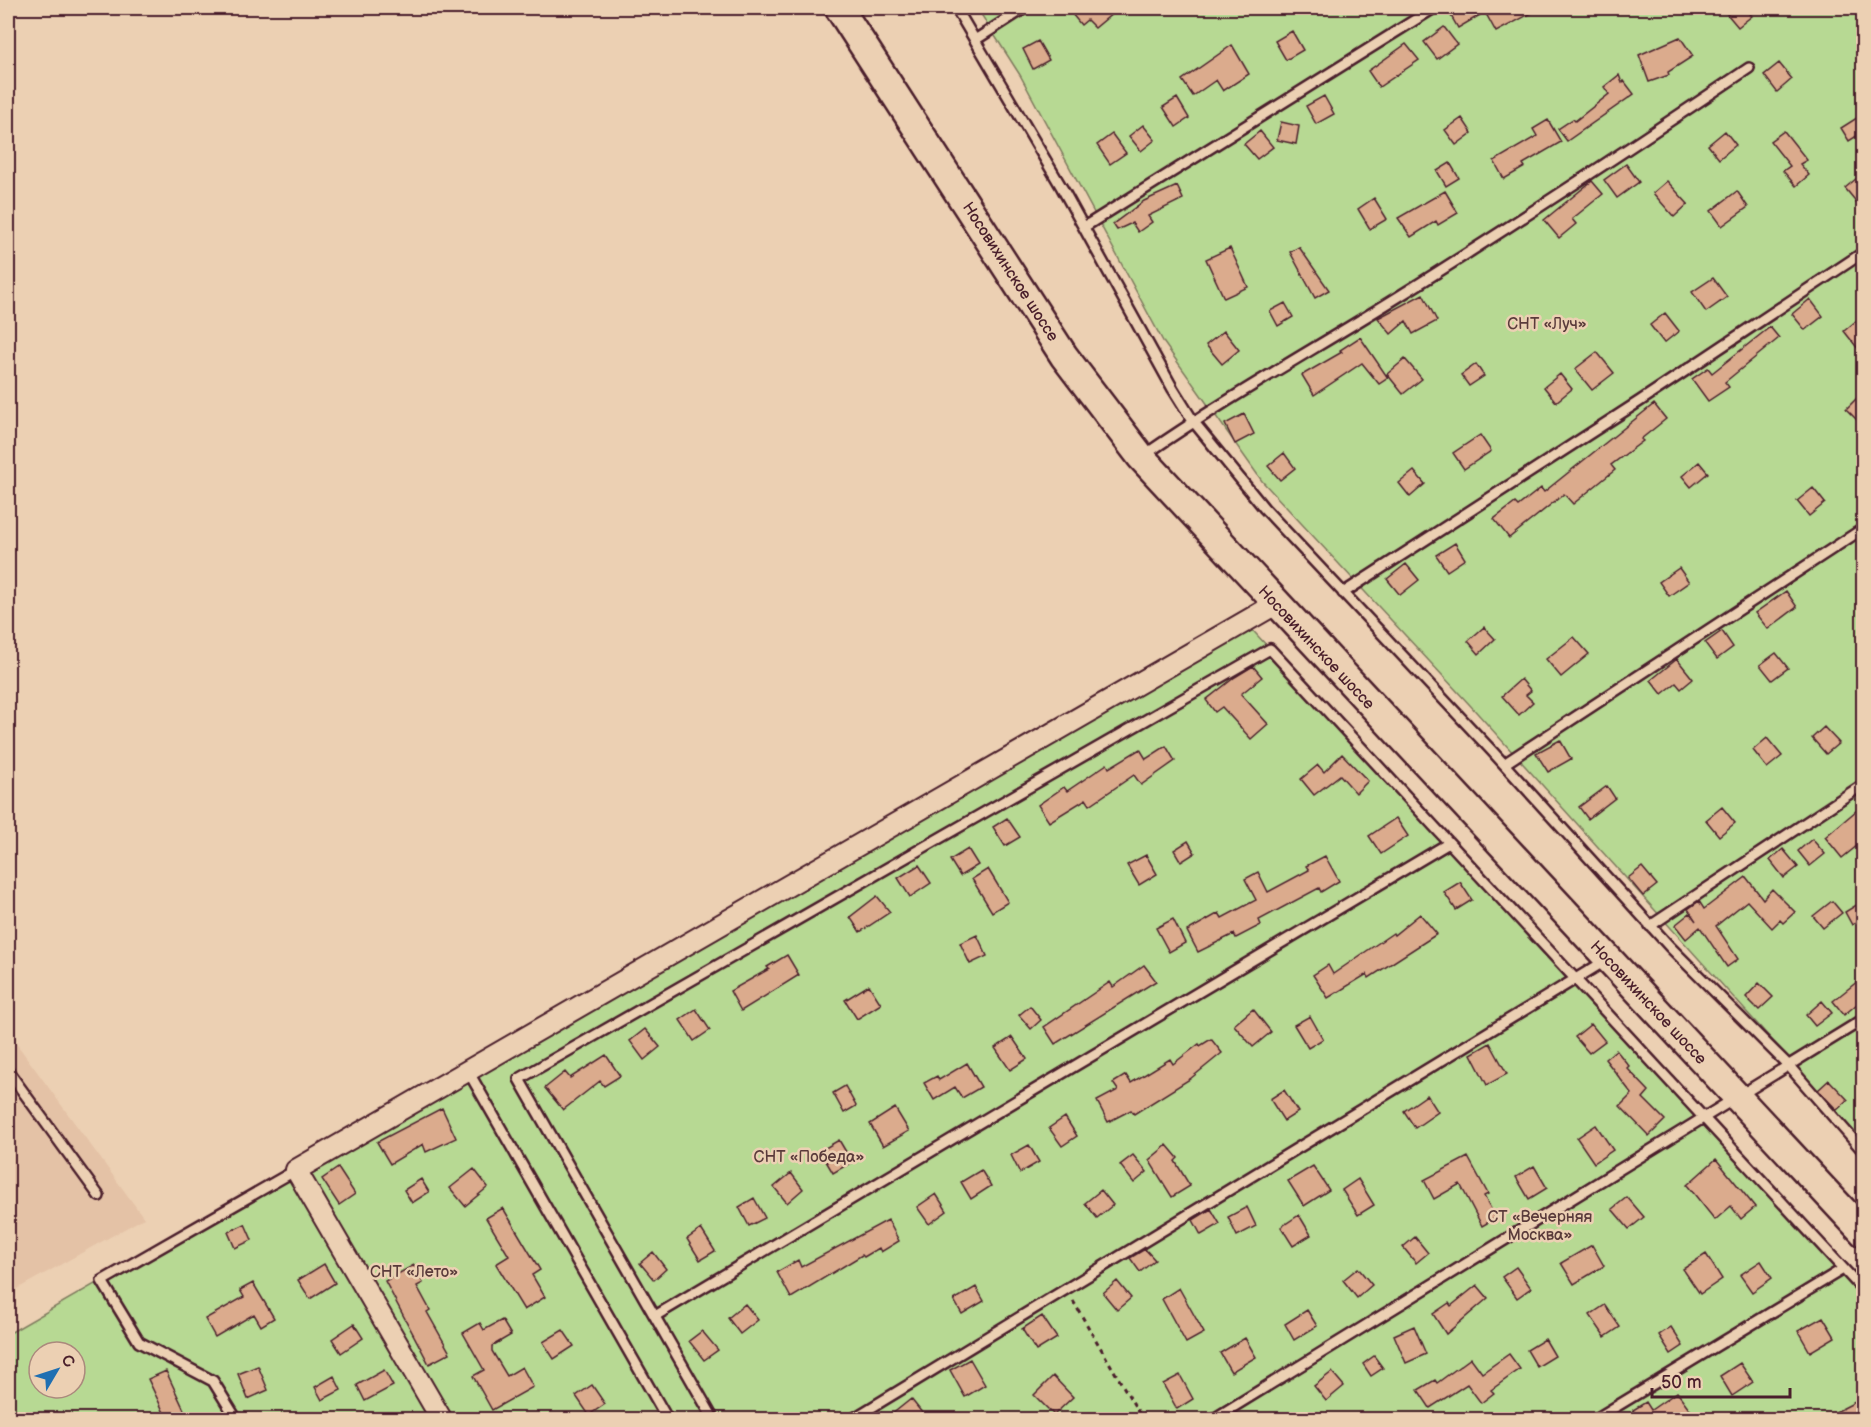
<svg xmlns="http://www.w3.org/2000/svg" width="1871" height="1427" font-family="'Balsamiq Sans',sans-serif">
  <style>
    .built { fill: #e4c2a6 }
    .green { fill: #b7d993; stroke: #807c5f; stroke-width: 1.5; fill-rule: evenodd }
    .building { fill: #dbab8d; stroke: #4a1f2b; stroke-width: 1.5 }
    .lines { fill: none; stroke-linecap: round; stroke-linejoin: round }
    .lane-casing { stroke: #4a1f2b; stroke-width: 14 }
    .street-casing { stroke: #4a1f2b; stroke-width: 24 }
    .secondary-casing { stroke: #4a1f2b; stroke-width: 32 }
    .path { stroke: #4a1f2b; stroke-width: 3; stroke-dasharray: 4.5 4.5; stroke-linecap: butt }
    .lane { stroke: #ecd0b3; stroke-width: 9 }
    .street { stroke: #ecd0b3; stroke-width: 20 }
    .secondary { stroke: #ecd0b3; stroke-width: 27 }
    .labels { text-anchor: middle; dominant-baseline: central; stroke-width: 5; stroke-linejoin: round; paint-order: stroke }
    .street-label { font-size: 16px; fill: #4a1f2b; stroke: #ecd0b3 }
    .park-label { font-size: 16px; fill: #5a3b3b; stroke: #ecd0b3 }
  </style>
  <rect width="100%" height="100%" fill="#ecd0b3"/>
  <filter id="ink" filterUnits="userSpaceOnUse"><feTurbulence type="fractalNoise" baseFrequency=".0167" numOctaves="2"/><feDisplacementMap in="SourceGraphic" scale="12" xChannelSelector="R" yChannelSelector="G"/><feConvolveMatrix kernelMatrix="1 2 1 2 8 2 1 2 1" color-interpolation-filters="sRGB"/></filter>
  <g filter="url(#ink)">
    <!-- built -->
    <path class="built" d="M8,1032L144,1218L8,1294Z"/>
    <!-- green -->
    <path class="green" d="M977,8H1863V1141L1469,704L1262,481L1164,343L1020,75Z
      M1245,622L1863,1291L1864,1419L8,1420V1334ZM39,1352H75V1388H39Z"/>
    <!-- building -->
    <path class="building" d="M1067,8H1119L1095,28L1087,20L1081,25Z
      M1461,8H1541L1496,32L1485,12L1458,28L1450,14Z
      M1722,8H1745L1752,16L1738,27Z
      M1444,27L1457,44L1437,59L1424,42Z
      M1292,31L1303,50L1286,60L1275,41Z
      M1680,37L1693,56L1668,72L1669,75L1649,82L1639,55Z
      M1038,41L1049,60L1033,69L1023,49Z
      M1406,44L1419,60L1379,87L1368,71Z
      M1232,45L1249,74L1223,91L1216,80L1193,96L1182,80Z
      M1779,63L1792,79L1777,92L1764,75Z
      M1619,75L1622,83L1624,81L1634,94L1567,141L1558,129L1573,119L1575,121L1609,94L1604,87Z
      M1324,96L1334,114L1316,124L1306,106Z
      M1177,98L1189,118L1176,127L1163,107Z
      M1863,114V132L1849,141L1841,128Z
      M1462,118L1472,133L1456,145L1445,130Z
      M1548,120L1561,142L1523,164L1525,167L1504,179L1494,161L1537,136L1533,129Z
      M1281,122L1299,126L1296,144L1277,140Z
      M1143,125L1155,140L1141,151L1129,136Z
      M1260,131L1273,147L1257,159L1244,144Z
      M1725,131L1736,145L1719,159L1708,145Z
      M1784,131L1807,160L1800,164L1809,175L1796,186L1783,171L1790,166L1770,141Z
      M1112,134L1126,153L1110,164L1097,145Z
      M1450,163L1459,178L1446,186L1437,171Z
      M1626,164L1639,182L1617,198L1604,180Z
      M1863,173V210L1845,188Z
      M1592,181L1603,194L1572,219L1576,224L1559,238L1544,220Z
      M1667,181L1688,204L1674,217L1653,193Z
      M1177,186L1183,199L1148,216L1152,222L1138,232L1132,223L1117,230L1113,224L1144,201Z
      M1445,191L1458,213L1438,225L1436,221L1411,237L1398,218Z
      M1737,191L1748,207L1722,226L1711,211Z
      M1374,198L1387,219L1370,229L1358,209Z
      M1299,247L1329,290L1315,298L1290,252Z
      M1230,248L1248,287L1224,298L1206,259Z
      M1713,278L1727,297L1706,312L1692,292Z
      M1423,294L1437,321L1413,334L1406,321L1391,334L1378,318Z
      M1810,299L1823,316L1805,330L1792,314Z
      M1285,303L1293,317L1278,326L1270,311Z
      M1665,313L1679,331L1664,343L1650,325Z
      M1863,315V355L1844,331Z
      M1770,327L1779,338L1725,382L1729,387L1708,401L1692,379L1708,368L1712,373Z
      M1224,331L1239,350L1222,364L1206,345Z
      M1360,337L1388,378L1379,384L1362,363L1314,395L1302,375L1342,352L1340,350Z
      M1597,352L1614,373L1592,390L1575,369Z
      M1405,359L1422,379L1403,394L1387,374Z
      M1476,364L1484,376L1469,386L1461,375Z
      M1560,374L1572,389L1556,402L1544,387Z
      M1863,392V426L1846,409Z
      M1654,404L1666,419L1641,439L1643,441L1611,465L1615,470L1573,504L1564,494L1509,538L1494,519L1515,503L1518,506L1541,488L1544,492Z
      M1244,414L1254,434L1235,444L1225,424Z
      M1480,435L1491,451L1464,469L1453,453Z
      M1284,453L1295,468L1280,480L1268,466Z
      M1699,462L1708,473L1691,487L1682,476Z
      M1414,471L1425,484L1410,497L1399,483Z
      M1813,488L1825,503L1809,516L1797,501Z
      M1455,543L1465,559L1447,571L1436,555Z
      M1406,564L1419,580L1400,595L1387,579Z
      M1679,568L1689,582L1669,596L1659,582Z
      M1786,591L1797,607L1768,629L1755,613Z
      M1484,627L1495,639L1479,654L1468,641Z
      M1722,631L1733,647L1717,659L1705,643Z
      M1574,637L1589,654L1561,677L1546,659Z
      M1776,653L1788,668L1772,680L1760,665Z
      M1677,659L1693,679L1681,689L1676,683L1662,694L1651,680Z
      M1253,666L1262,677L1241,694L1268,724L1251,739L1222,707L1215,712L1206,700L1235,677Z
      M1521,679L1531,691L1526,695L1533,702L1519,715L1502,696Z
      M1824,727L1839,743L1826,754L1812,738Z
      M1767,738L1782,756L1767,768L1753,750Z
      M1560,740L1571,759L1548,772L1536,753Z
      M1166,746L1175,761L1141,785L1134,775L1090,805L1086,799L1049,822L1038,805L1064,787L1067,791L1107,764L1109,768L1140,749L1146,759Z
      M1342,754L1368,781L1356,793L1340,775L1314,795L1301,779L1318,765L1324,772Z
      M1607,786L1615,798L1588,819L1579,807Z
      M1863,805V841L1842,858L1825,837Z
      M1722,807L1735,823L1719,836L1706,820Z
      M1007,818L1020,837L1005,846L993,827Z
      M1396,818L1408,836L1381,854L1369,836Z
      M1812,839L1825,854L1810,866L1798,851Z
      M1188,841L1195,853L1181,862L1174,850Z
      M968,849L978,865L960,876L950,860Z
      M1783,849L1798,867L1784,878L1770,860Z
      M1146,855L1157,874L1139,885L1127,865Z
      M1325,856L1339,881L1321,892L1319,888L1259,920L1261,925L1236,938L1234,934L1198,952L1187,931L1219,913L1222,918L1256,900L1245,879L1258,872L1268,892L1309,870L1306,866Z
      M919,865L931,883L910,897L898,878Z
      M1642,867L1657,885L1643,896L1628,878Z
      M988,869L1008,902L992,912L972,879Z
      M1746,877L1763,899L1772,889L1795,912L1783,923L1780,920L1772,928L1747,901L1716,926L1738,959L1727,967L1700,927L1686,939L1675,925L1690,913L1696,921L1688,909L1699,901L1704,909Z
      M1460,882L1472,900L1456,910L1444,892Z
      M877,896L890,912L860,932L850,917Z
      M1832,901L1842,913L1823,928L1813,916Z
      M1863,901V918L1852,925L1845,912Z
      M1420,914L1437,934L1369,978L1367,974L1328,998L1313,975L1328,965L1333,974L1393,933L1394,935Z
      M1173,919L1185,943L1169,952L1156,928Z
      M977,935L987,956L970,964L960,943Z
      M787,955L799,975L741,1011L730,991L769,969L767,967Z
      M1144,965L1156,981L1055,1044L1044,1027L1110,982L1113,987Z
      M1863,977V999L1844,1015L1833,1001Z
      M1759,983L1773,997L1759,1010L1746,997Z
      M869,985L881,1004L857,1019L845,1000Z
      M1822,1001L1832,1013L1815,1026L1806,1015Z
      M1030,1006L1041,1020L1031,1029L1019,1015Z
      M696,1009L710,1030L694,1041L680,1020Z
      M1253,1009L1271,1032L1253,1047L1234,1025Z
      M1310,1016L1323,1039L1308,1048L1294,1025Z
      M1591,1024L1605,1041L1589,1053L1575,1037Z
      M645,1029L660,1047L644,1060L630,1041Z
      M1012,1037L1027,1059L1010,1070L995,1048Z
      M1211,1039L1222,1053L1190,1079L1134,1114L1131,1110L1108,1122L1097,1101L1118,1090L1113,1083L1126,1075L1131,1083L1170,1059L1173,1064L1199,1044L1200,1046Z
      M1490,1043L1507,1074L1487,1085L1471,1054Z
      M1616,1050L1629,1066L1627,1068L1649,1091L1643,1098L1665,1120L1649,1136L1620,1106L1632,1094L1605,1059Z
      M606,1055L620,1076L604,1086L600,1081L563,1110L545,1088L565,1072L570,1078Z
      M967,1063L981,1087L962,1098L955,1087L934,1100L924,1083L937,1076L939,1080Z
      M1829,1080L1848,1100L1837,1110L1818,1090Z
      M845,1086L856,1106L844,1113L833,1093Z
      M1284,1090L1298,1112L1284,1121L1270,1099Z
      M1427,1095L1438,1112L1415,1128L1404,1111Z
      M442,1108L456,1138L426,1152L423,1144L390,1164L377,1142Z
      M895,1108L909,1131L883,1146L870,1124Z
      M1065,1117L1077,1136L1062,1146L1049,1128Z
      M1596,1125L1613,1150L1594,1163L1577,1138Z
      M839,1140L852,1162L833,1173L820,1151Z
      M1029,1145L1039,1162L1020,1173L1011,1155Z
      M1167,1145L1178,1158L1175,1161L1190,1186L1172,1197L1149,1160Z
      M1133,1155L1147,1172L1134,1183L1120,1165Z
      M1468,1157L1488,1194L1484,1196L1496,1218L1482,1226L1460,1184L1434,1199L1424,1180Z
      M1716,1159L1755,1207L1741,1219L1731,1206L1715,1220L1687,1185Z
      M1313,1166L1329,1190L1304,1206L1288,1181Z
      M1534,1166L1547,1188L1529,1199L1516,1177Z
      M338,1168L355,1194L339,1205L322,1179Z
      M474,1169L488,1187L465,1206L450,1188Z
      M981,1170L991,1186L971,1199L961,1182Z
      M791,1173L803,1189L787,1203L774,1187Z
      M421,1179L429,1192L412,1203L404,1190Z
      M1358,1179L1374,1205L1358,1215L1342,1190Z
      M1101,1190L1113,1205L1097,1218L1085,1203Z
      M936,1194L947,1211L929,1224L917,1207Z
      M1627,1197L1644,1217L1629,1229L1612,1209Z
      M754,1198L765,1218L749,1226L739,1207Z
      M1247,1207L1256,1226L1237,1236L1228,1217Z
      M503,1208L540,1270L532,1275L545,1297L524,1310L496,1264L509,1256L486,1218Z
      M1211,1209L1220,1224L1201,1235L1193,1220Z
      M1299,1215L1311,1235L1293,1246L1281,1227Z
      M888,1220L899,1241L881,1252L879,1248L864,1257L862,1255L791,1298L777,1272L798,1260L801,1267Z
      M245,1224L252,1240L235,1248L228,1232Z
      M701,1229L715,1251L700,1260L687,1239Z
      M1415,1237L1428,1253L1416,1263L1403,1247Z
      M1592,1245L1604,1266L1574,1284L1561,1263Z
      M1145,1249L1155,1260L1140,1272L1130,1258Z
      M653,1252L666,1269L654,1280L640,1263Z
      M1706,1254L1722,1279L1700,1294L1683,1269Z
      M1761,1261L1772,1278L1752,1292L1740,1275Z
      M324,1264L335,1283L310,1299L298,1280Z
      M414,1265L423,1283L417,1286L430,1310L427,1312L450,1353L429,1364L385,1281Z
      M1516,1267L1531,1288L1517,1298L1502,1277Z
      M1358,1268L1372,1285L1357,1298L1343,1280Z
      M1117,1281L1131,1298L1117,1310L1103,1293Z
      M253,1283L274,1318L261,1326L254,1314L215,1337L205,1319L244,1297L240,1290Z
      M1477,1285L1488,1298L1446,1334L1433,1314L1449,1303L1451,1306Z
      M976,1287L984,1301L962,1314L954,1300Z
      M1179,1288L1204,1333L1186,1343L1162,1299Z
      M745,1304L758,1320L740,1334L728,1318Z
      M1605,1305L1620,1327L1605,1337L1590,1315Z
      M1307,1310L1317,1326L1294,1340L1285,1324Z
      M1042,1316L1057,1338L1036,1351L1022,1329Z
      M1823,1317L1835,1337L1810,1352L1798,1331Z
      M502,1320L511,1335L492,1346V1351L507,1376L522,1367L533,1387L492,1410L473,1376L484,1370L463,1333L480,1323L484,1330Z
      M354,1324L363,1338L341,1353L332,1339Z
      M1414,1326L1426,1354L1406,1363L1394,1335Z
      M1671,1327L1683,1346L1671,1354L1659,1335Z
      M563,1330L574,1346L554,1359L543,1342Z
      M702,1331L718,1350L704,1360L689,1341Z
      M1245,1338L1256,1357L1231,1372L1220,1353Z
      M1545,1339L1555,1356L1537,1367L1527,1350Z
      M1509,1354L1520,1369L1491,1390L1494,1393L1481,1403L1467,1384L1430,1408L1418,1390L1435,1380L1437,1383L1471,1358L1482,1373Z
      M1374,1356L1383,1368L1371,1376L1363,1364Z
      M970,1359L985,1385L965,1397L950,1370Z
      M1740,1363L1753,1382L1732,1396L1720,1376Z
      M258,1366L268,1390L248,1399L238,1374Z
      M384,1370L393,1386L365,1401L357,1385Z
      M166,1371L185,1412L170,1419H167L148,1379Z
      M1332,1372L1344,1386L1326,1401L1314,1386Z
      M1180,1375L1193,1399L1177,1409L1163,1384Z
      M334,1376L341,1390L322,1400L315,1387Z
      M1053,1376L1073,1397L1054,1415L1034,1395Z
      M592,1385L605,1404L589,1415L576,1396Z
      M1677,1392L1697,1419H1638L1633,1410L1646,1402L1651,1410Z
      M1863,1398V1419H1822Z
      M911,1399L927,1419H886Z"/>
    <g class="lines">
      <!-- lane casing -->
      <g class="lane-casing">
        <path id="lane" d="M956,8L1062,188L1173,389L1193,421L1264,508L1492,751L1670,947L1788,1065L1864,1152
          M975,40L1025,8
          M1084,227L1434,8
          M1143,456C1225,399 1313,350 1398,297C1517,223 1633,146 1749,68
          M1343,593L1640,401L1864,252
          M1504,764L1864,528
          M1650,926L1864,784
          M8,1071L99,1196
          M468,1071L668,1420
          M655,1316L1449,843
          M237,1420L213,1381L139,1342L102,1281L296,1170
          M714,1420L519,1079L1270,649L1864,1291
          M851,1420L1605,961
          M1212,1420L1864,1019
          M1594,1420L1843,1269"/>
      </g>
      <!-- street casing -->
      <g class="street-casing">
        <path id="street" d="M442,1420L296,1170L1276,604"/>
      </g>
      <!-- secondary casing -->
      <g class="secondary-casing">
        <path id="secondary" d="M839,8L1064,356L1141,457L1864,1233"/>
      </g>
      <!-- path -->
      <path class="path" d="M1073,1301L1143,1420"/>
      <!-- lane -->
      <use href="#lane" class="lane"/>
      <!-- street -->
      <use href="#street" class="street"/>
      <!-- secondary -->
      <use href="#secondary" class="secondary"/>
    </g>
  </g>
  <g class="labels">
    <!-- street labels -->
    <g class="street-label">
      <text transform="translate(1010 272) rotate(57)">Носовихинское шоссе</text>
      <text transform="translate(1316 648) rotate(47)">Носовихинское шоссе</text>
      <text transform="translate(1648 1003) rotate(47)">Носовихинское шоссе</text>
    </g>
    <!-- park labels -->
    <g class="park-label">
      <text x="1547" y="324">СНТ «Луч»</text>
      <text x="809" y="1157">СНТ «Победа»</text>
      <text x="1540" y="1217">СТ «Вечерняя<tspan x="1540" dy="18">Москва»</tspan></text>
      <text x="414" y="1272">СНТ «Лето»</text>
    </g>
  </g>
  <!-- margin -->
  <rect width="1871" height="1427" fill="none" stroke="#ecd0b3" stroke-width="30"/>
  <rect x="15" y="15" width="1841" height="1397" fill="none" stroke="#4a1f2b" stroke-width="2" filter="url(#ink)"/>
  <!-- north arrow -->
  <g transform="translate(57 1370) rotate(51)"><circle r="28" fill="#ecd0b3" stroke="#ab897d" stroke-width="1.5"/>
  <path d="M0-4.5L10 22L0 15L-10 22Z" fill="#1f6fb2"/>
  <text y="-9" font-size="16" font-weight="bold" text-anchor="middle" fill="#4a1f2b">С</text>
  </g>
  <!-- scale -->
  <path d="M1652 1388v9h138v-9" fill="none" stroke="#4a1f2b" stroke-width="3"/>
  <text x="1661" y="1388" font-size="18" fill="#4a1f2b" stroke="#ecd0b3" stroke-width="4.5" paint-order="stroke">50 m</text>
</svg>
